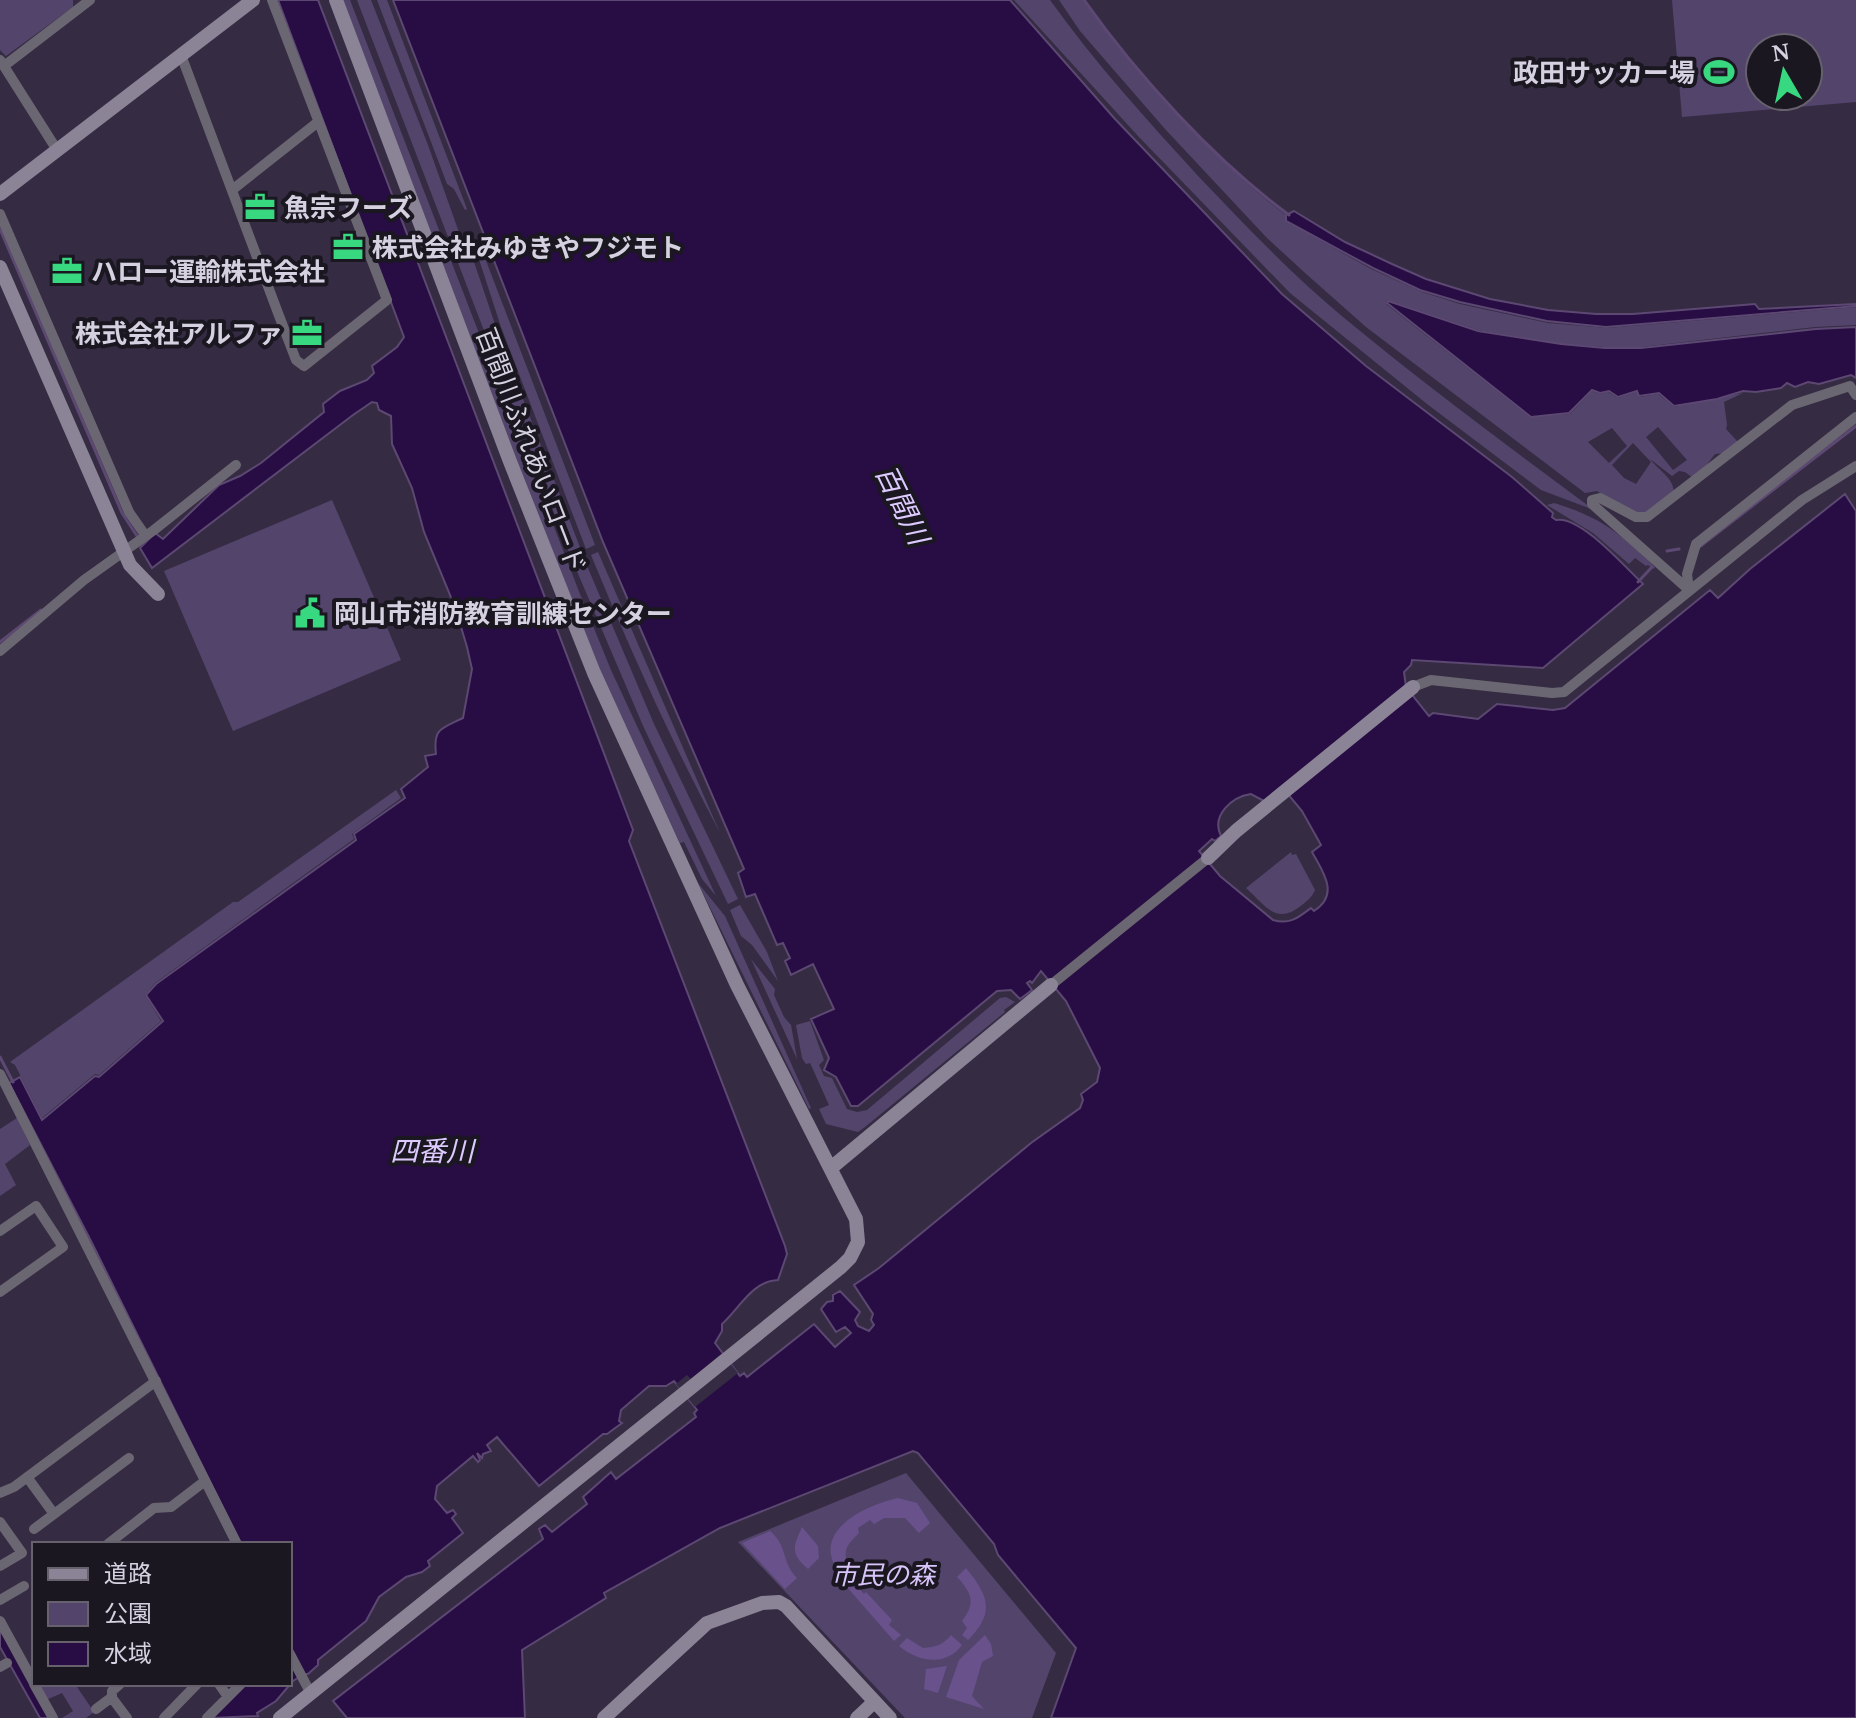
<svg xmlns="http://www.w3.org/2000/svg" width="1856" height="1718" font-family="'Noto Serif','Noto Sans JP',serif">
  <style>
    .green { fill: #53446c; fill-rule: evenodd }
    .forest { fill: #69518c }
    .water { fill: #270d43; stroke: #5c4872; stroke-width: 2; fill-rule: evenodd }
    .pier { fill: #352c43 }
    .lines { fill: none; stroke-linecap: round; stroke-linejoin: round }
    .stream { stroke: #5c4872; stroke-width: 3 }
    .street { stroke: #6b6772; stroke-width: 10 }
    .secondary { stroke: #8b8496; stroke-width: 14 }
    .labels { text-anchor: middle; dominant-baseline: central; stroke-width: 8; stroke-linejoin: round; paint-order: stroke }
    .poi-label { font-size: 26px; font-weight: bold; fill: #d6d1e0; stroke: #1b1721; text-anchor: start }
    .street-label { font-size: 26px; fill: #d6d1e0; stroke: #1b1721 }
    .park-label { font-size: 26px; font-style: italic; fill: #d7c4f9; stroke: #1b1721 }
    .water-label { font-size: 28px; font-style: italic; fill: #dcc9fe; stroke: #1b1721 }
  </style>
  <rect width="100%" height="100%" fill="#352c43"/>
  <!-- green -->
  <path class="green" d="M0,0H73V7L6,56L0,50Z
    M339,0H350L580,594L611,670L716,896L702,879L684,842L680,843L579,630Z
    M357,0H371L428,145L461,238L472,256L500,339L581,550L571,557Z
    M377,0H387L467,209L465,210L454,189L447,184Z
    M1014,0H1050C1095,63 1147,120 1199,177C1245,225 1291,274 1343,317C1424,384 1509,447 1594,510L1541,490L1427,404L1290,293L1138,136Z
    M1059,0H1083C1107,34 1135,64 1162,95C1200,138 1239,181 1286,215V221L1371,269L1422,292L1460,304L1548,323L1607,328L1856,307V325L1815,327L1641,347H1605L1561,344L1478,330L1387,300L1386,304L1530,417L1570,414L1592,391L1600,394L1608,392L1618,398L1637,392L1640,397L1658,394L1674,407L1743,393L1724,402L1727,425L1726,429L1738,442L1726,453L1715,454L1702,471L1693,478L1685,472L1679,471L1672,476L1650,459C1658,470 1673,477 1674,492L1644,515L1624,508L1597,491L1585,493L1366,327L1304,272L1267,238L1165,129L1080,31ZM1658,427L1687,460L1673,470L1646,437ZM1612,428L1627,446L1609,463L1588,442ZM1633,443L1651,462L1636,484L1624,478L1612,465Z
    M1672,0H1856V102L1682,117ZM1760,48H1808V96H1760Z
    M480,245L595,545L586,549L501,327L475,247Z
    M332,500L401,660L233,731L164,571Z
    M1554,503C1603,518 1619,533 1655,567L1653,569L1648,565L1646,566L1635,558L1629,564L1593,533L1547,505Z
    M598,552L720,833C672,742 630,650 591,555Z
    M585,561L654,724L738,899L728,904L644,728L573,562L577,566Z
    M396,790L401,798L352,834L354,839L155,983L145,995L161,1021L99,1075L95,1074L42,1118L15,1065L10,1062L233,902H238Z
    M1291,852L1292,855L1296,854L1315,890C1312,897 1308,900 1302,905C1276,926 1266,906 1246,888Z
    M698,883L725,916L811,1108L809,1109Z
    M740,905L767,952L778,981L752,945L741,936L730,910Z
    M751,959L775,989L774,995L784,1017L791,1025L797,1059Z
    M1006,997L1015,1002L1004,1010L1005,1012L865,1127L858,1132L826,1124L819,1109L829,1105L810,1063L806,1064L802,1058L796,1025L810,1021L824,1060L819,1065L824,1076L832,1078L847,1109L857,1112L867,1110L1000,998Z
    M17,1118L30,1145L5,1164L16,1185L0,1196V1129Z
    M906,1473L1056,1653L1032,1718H905L738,1542Z
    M38,1684H75L94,1712L86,1718H62L73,1711L62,1693L46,1700Z"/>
  <!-- forest -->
  <path class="forest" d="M898,1498L917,1503L930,1523L919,1533L905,1518H884L874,1524L870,1520L858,1528L859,1533C846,1546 843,1549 848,1568L841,1575C807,1533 864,1505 898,1498Z
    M802,1527L818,1546L819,1558L808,1569C790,1554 793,1547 802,1527Z
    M770,1531C788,1546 781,1562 797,1578L785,1589L742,1543Z
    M966,1568C988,1595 996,1612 968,1640L962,1635L967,1628L962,1621C976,1603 972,1593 957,1577Z
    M854,1577L859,1582L856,1585L864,1594L866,1592L892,1620L889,1625L901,1635L894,1641L846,1586Z
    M951,1635L962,1645C946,1667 918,1662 899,1646L907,1638L923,1648C936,1647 943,1645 951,1635Z
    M985,1635L991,1644L993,1656L982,1662L972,1696L984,1709L946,1697L959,1660Z
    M947,1666L938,1693L924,1689L926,1669Z"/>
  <!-- water -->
  <path class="water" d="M278,0H318C424,278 527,550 633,830L629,841L785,1246L787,1254L778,1280C752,1281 739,1309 722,1324V1331L715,1343L740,1376L744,1373L747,1377L814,1324L835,1347L851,1333L845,1327L836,1332L821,1309L827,1302L833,1301V1295L840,1291L860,1312L855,1320L858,1326L869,1331L874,1325L871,1320L873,1314L854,1285L879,1268L1031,1143L1080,1108L1083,1100L1081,1094L1097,1082L1100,1068L1066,1001L1041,971L1032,983L1030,981L1027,983L1032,990L1020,999L1011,990L997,991L858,1106H851L836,1077L824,1070L829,1058L811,1019L834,1009L813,964L791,975L785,961L790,958L783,943L777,945L755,894L746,897L738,873L744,869L603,542L393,0H1010L1115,119L1282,294L1366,366L1512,477L1553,513L1552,517L1556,520C1580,515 1625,567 1643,584L1543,668L1412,660L1411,665L1404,672L1406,687L1429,716L1433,713L1478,719L1497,704L1553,710L1565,708L1710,590L1718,598L1750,569L1845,494L1856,511V1718H1051L1076,1648L998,1555L994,1544L918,1453L913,1451L720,1528L604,1593L606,1598L522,1650L525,1718H347L333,1701L543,1539L539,1529L545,1525L552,1532L587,1504L583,1497L611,1472L616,1479L696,1417L694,1413L697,1410L674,1381L666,1386H649L621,1410L619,1421L622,1423L607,1434H603L539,1486L497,1437L487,1445L491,1451L483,1454L482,1458L477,1453L480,1460L478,1462L473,1456L437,1486L435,1499L447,1513L453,1510L456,1514L452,1518L463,1533L428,1561L430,1566L422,1572L406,1577L379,1597L366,1621L318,1660V1665L308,1674H304L293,1681L276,1701L257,1713L258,1716L212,1718L245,1684H290V1659L295,1656L290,1645V1544H241L91,1241L9,1083L20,1077L42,1120L95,1076L99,1077L163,1021L146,995L156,984L356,840L354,834L405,798L401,789L428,767L425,756L436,754C433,728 441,729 463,718L472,669L467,647L455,607L424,532L412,488L392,444L391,416L379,410L377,403L372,402L353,415L152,568L140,548L155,533L163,539L219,485L240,476L261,463L324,412L323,404L340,391L367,380L374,373L372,366L397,347L404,337ZM1282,787L1302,811L1321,845L1312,852C1323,872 1340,894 1314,911L1311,908C1298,918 1289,925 1273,920L1220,876L1199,851L1212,839L1215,841L1221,836C1211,816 1231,797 1251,794L1264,801Z
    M1294,211L1345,242L1392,264L1426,279L1490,299L1548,310L1596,314H1633L1755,304L1759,309L1856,304V306L1606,327L1547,321L1460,302L1420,290L1373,268L1286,221V215Z
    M1388,301L1478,331L1561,344L1605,348H1641L1816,329L1856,327V378L1851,375L1819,384L1808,382L1795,387L1787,383L1781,388L1756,392L1743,391L1717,399L1674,406L1659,393L1639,396L1637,391L1618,397L1609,391L1600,393L1592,390L1569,413L1531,417L1387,303Z
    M0,1628L49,1718H40L0,1647Z"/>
  <!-- pier -->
  <path class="pier" d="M722,1353L738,1373L695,1407L676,1384L687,1375L691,1379Z"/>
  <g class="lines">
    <!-- stream -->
    <path class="stream" d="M1084,0C1138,76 1214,160 1289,215
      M0,229L122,513L139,539
      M1698,548L1856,426
      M1667,551L1679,549
      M1638,582L1652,567
      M0,642L41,610
      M0,1057L13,1082"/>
    <!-- street -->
    <path class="street" d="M181,55L278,313L296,360L304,366L387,300L272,0
      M0,60L57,150
      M4,66L90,0
      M232,190L318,122
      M0,214L129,512L145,535
      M1689,590L1592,504V500L1600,498L1636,517H1647L1792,405L1850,386L1856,395
      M1689,590L1687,574L1696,544L1856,417
      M0,651L84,580L154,530L236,465
      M1413,687L1431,680L1552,693L1564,692L1802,500L1856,466
      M1051,985L1208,858
      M0,1074L237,1544
      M0,1231L36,1206L63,1247L0,1292
      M27,1477L54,1514
      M0,1493L14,1487L156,1381
      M0,1522L22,1553L0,1566
      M34,1529L129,1458
      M108,1544L154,1508L171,1507L205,1481
      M0,1600L24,1586
      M0,1621L34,1683
      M290,1654L310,1692
      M0,1667L7,1663
      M34,1684L53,1718
      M120,1684L112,1691V1698L127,1718
      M219,1684L228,1697
      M96,1709L112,1697
      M164,1718L197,1684
      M207,1718L241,1684"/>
    <!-- secondary -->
    <path class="secondary" d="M0,194L253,0
      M0,267L130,565L158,594
      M1208,858L1236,831L1413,687
      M831,1168L1051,985
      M280,1718L841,1267L850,1258L858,1242L856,1219L737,985L594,673L509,459L336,0
      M604,1718L707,1623L762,1603L779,1602L786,1606L890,1718
      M857,1718L874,1702"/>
  </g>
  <!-- icons -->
  <defs>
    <g id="stadium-bare" transform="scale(2.4)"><path d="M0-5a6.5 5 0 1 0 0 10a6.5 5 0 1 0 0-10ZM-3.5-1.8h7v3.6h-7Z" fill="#37d880" stroke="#1b1721" stroke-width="2.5" paint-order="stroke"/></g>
    <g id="office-bare" transform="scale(2.4)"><path d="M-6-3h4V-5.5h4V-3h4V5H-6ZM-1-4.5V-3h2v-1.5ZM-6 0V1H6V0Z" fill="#37d880" stroke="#1b1721" stroke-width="2.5" paint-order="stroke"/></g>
    <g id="civic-bare" transform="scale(2.4)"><path d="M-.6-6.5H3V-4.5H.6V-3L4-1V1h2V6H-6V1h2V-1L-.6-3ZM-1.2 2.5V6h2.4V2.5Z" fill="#37d880" stroke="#1b1721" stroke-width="2.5" paint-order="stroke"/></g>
  </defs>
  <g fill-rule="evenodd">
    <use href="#stadium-bare" x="1719" y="72"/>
    <use href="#office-bare" x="260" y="207"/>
    <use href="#office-bare" x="348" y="247"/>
    <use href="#office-bare" x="67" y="271"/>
    <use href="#office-bare" x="307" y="333"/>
    <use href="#civic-bare" x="310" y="613"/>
  </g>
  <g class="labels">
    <!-- poi labels -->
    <g class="poi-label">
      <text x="1695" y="72" text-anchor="end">政田サッカー場</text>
      <text x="284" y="207">魚宗フーズ</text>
      <text x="372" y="247">株式会社みゆきやフジモト</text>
      <text x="91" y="271">ハロー運輸株式会社</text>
      <text x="283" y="333" text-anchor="end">株式会社アルファ</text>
      <text x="334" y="613">岡山市消防教育訓練センター</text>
    </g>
    <!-- street labels -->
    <g class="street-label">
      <text transform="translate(532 450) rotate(69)">百間川ふれあいロード</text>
    </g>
    <!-- park labels -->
    <g class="park-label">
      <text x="883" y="1574">市民の森</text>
    </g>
    <!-- water labels -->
    <g class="water-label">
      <text transform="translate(903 504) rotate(64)">百間川</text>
      <text x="432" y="1150">四番川</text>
    </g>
  </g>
  <!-- legend -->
  <rect x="32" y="1542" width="260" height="144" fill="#1b1721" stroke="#66616d" stroke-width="2"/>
  <rect x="48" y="1568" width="40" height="12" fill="#8b8496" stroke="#66616d" stroke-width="2"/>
  <text x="104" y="1582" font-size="24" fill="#d6d1e0">道路</text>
  <rect x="48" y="1602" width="40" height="24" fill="#53446c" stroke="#66616d" stroke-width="2"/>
  <text x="104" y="1622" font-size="24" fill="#d6d1e0">公園</text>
  <rect x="48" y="1642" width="40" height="24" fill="#270d43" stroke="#66616d" stroke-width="2"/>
  <text x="104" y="1662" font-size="24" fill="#d6d1e0">水域</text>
  <!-- north arrow -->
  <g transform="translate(1784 72) rotate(351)"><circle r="38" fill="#1b1721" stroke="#66616d" stroke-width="2"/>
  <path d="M0-6L14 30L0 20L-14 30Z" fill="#37d880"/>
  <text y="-12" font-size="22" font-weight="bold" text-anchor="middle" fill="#d6d1e0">N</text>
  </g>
</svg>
